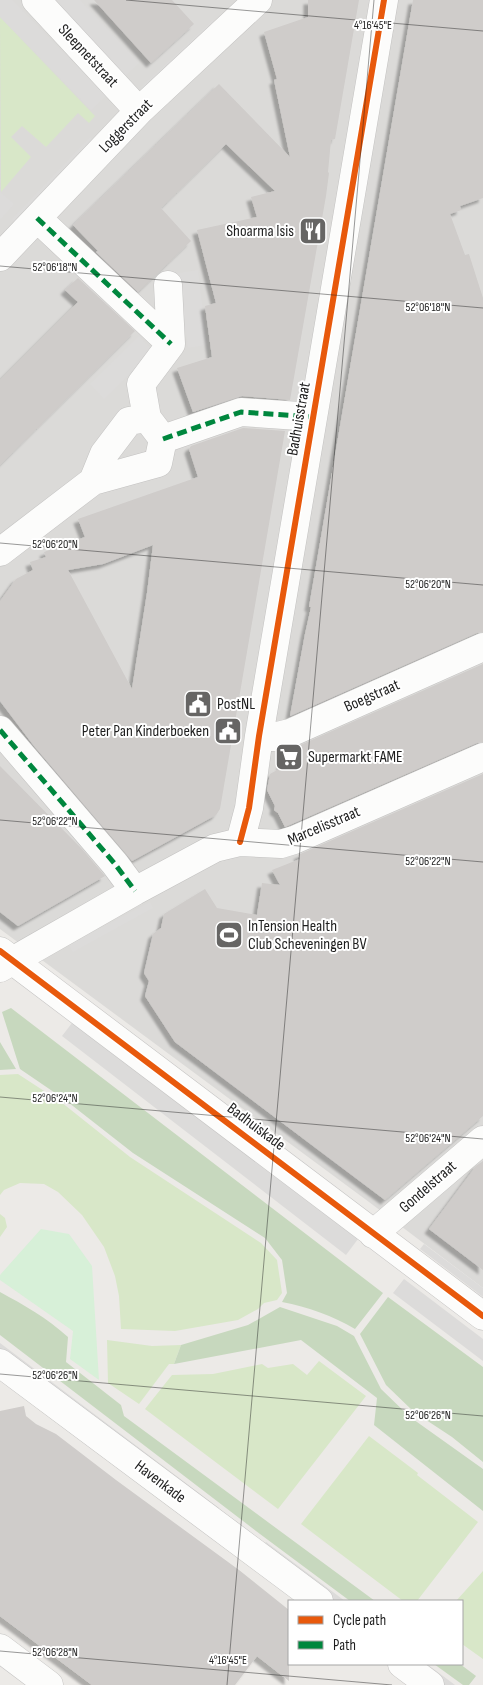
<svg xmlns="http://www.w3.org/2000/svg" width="483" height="1685" font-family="'Sofia Sans Condensed',sans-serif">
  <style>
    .residential { fill: #dbdad8 }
    .grass { fill: #d8e7c8 }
    .forest { fill: #c7d8be }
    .park { fill: #d7f0d8 }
    .parking { fill: #dcdbda }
    .building { fill: #cfccca; fill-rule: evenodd; filter: url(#shadow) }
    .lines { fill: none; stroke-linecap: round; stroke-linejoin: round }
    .minor-casing { stroke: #c3c2c1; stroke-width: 29 }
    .minor { stroke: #fcfcfb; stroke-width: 28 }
    .quiet { stroke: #00873e; stroke-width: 5; stroke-dasharray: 10 5; stroke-linecap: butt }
    .cycleway-casing { stroke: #fff; stroke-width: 9 }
    .cycleway { stroke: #e8590c; stroke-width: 6 }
    .ticks { fill: none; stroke: #1e1e1e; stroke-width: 1; stroke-opacity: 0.45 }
    .labels { text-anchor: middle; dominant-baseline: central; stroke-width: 4; stroke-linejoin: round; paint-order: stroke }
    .street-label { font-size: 16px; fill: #1e1e1e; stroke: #fff }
    .poi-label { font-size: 16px; fill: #1e1e1e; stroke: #fff; text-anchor: start }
    .ticks-label { font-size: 12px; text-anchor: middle; fill: #1e1e1e; stroke: #fff; stroke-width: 4; stroke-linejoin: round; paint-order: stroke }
  </style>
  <defs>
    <filter id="shadow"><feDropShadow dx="-4.5" dy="4.5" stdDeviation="1" flood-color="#0004"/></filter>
  </defs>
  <rect width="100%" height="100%" fill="#eceae7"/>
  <!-- residential -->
  <path class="residential" d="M0,0H483V1288L369,1202L0,929Z"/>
  <!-- grass -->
  <path class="grass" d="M0,17L95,116L89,123L78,113L46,147L22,126L11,137L31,157L1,192Z
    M18,1074L61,1102L130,1157L261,1243L277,1260L282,1293L277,1300L264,1303L258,1309L238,1320L175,1331L121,1329L119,1296L115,1276L104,1247L82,1215L58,1192L44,1184L20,1183L4,1190L0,1195V1075Z
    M0,1214L5,1218L7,1227L0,1237Z
    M107,1340L152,1346L181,1345L174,1364H169L139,1404L108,1383Z
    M319,1361L366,1396L278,1509L145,1409L172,1375L213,1374L262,1364L268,1368L293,1364L307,1375Z
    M369,1436L418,1473L417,1475L478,1522L417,1601H403L301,1524Z
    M483,1571V1659L462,1644V1601H456Z"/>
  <!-- forest -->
  <path class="forest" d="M11,1008L383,1293L355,1329C333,1316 308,1307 282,1302L287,1293L282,1260L265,1238L133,1153L64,1099L20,1069L2,1012Z
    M0,1042L16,1069L0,1070Z
    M0,1292C24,1305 47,1318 68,1337L66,1362L121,1405L124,1416L375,1601H350L260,1534L0,1335Z
    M388,1297L483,1367V1462L452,1437L414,1412L386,1385L360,1334Z
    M280,1307L337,1326L354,1336L381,1389L410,1417L483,1469V1511L374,1425L377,1398L301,1340L174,1364L181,1345L248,1325Z
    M434,1664H460L476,1676L469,1685H463Z"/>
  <!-- park -->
  <path class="park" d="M41,1229L69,1234L92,1266L99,1380L70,1359L73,1331L0,1280V1275Z"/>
  <!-- parking -->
  <path class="parking" d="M0,0H12L106,96L91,110L0,17Z
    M53,0H80L139,63L125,76Z
    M213,20L218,25L146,92L141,87Z
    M90,137L95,143L17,224L12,219Z
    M0,192L14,204L1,219L0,218Z
    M198,270L207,345L188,348L178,273Z
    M139,336L153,351L104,399L90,384Z
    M150,902L153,908L73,952L69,945Z
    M72,1023L358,1239L346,1255L62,1036Z
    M424,1244L483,1288V1297L420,1249Z
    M404,1279L483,1339V1361L393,1293Z
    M0,1343L219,1508L215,1514L0,1352Z
    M266,1542L345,1601H333L262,1547Z
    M416,1664H427L455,1685H444Z"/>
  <!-- building -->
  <path class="building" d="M94,0H172L194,24L151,63Z
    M308,0H359L335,139L331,140L328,172L329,173L326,196L290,400L242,396L193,412L177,368L212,357L205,306L216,303L197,230L257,217L251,197L275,191L226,144L161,208L191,241L138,292L96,252L98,251L73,225L219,84L290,157L274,80L277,79L264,32L308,17Z
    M413,0H483V198L460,206L461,210L450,214L465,255L469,254L483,298V632L477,633L290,716L305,634L311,607H309Z
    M78,278L135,331L0,465V380L78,302L65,290Z
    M243,428L285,431L220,809L216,815L132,861L34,746L0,701V601L16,579L33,570L30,562L46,557L44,552L85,537L78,519L198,477L189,449L191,446ZM153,545L147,593L132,689L68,570L103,564Z
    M483,664V742L477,743L285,827L278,813L274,810L275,806L267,790L270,774L281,768L284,750L296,747Z
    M0,766L82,849L105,876L18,926L0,912Z
    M483,774V1116L385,1200L175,1042L145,996L149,981L144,973L153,934L161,928L164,914L205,889L217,908L257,915L262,883L280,885L272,870L300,859L298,855Z
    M483,1161V1270L429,1229L476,1166Z
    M24,1406L26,1416L36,1424L56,1434L116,1480L239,1570L289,1610V1681L257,1656L235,1685H92L0,1616V1411Z"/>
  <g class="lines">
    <!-- minor casing -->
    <g class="minor-casing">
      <path id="minor" d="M36,0L139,111
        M37,218L171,344
        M0,257L139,111L258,0
        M147,418L141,384L171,344L168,285
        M163,439L241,412L313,417
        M0,552L93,481L158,463L163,439L147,418L129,421L104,454L93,481
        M0,730L115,864L135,891
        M259,736L273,737L290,733L483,647
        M240,842L249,808L259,736L384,0
        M0,951L483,1316
        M0,968L135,891L215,848L240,842L281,844L294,840L483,757
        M373,1234L483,1140
        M0,1363L319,1601
        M0,1648L49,1685
        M402,1664L430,1685"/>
    </g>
    <!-- minor -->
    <use href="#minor" class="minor"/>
    <!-- quiet -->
    <path class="quiet" d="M37,218L171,344
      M163,439L241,412L313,417
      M0,730L115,864L135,891"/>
    <!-- cycleway casing -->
    <g class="cycleway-casing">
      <path id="cycleway" d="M240,842L249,808L259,736L384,0
        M0,951L483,1316"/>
    </g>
    <!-- cycleway -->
    <use href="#cycleway" class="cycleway"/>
  </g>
  <!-- ticks -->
  <path class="ticks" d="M126,0L483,31M0,266L483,308M0,543L483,585M0,820L483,862M0,1097L483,1139M0,1374L483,1416M0,1651L392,1685M227,1685L374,0"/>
  <!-- icons -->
  <defs>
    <g id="restaurant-square" transform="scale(1.4375)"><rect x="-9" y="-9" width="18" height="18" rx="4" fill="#666564" stroke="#fff"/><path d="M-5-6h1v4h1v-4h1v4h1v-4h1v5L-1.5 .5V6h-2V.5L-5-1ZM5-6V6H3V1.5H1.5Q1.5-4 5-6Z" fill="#fff"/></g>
    <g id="civic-square" transform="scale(1.4375)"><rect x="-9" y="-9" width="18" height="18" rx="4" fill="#666564" stroke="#fff"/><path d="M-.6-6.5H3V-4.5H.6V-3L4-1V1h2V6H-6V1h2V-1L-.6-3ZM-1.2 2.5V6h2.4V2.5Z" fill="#fff"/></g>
    <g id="supermarket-square" transform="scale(1.4375)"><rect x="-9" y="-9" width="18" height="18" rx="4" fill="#666564" stroke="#fff"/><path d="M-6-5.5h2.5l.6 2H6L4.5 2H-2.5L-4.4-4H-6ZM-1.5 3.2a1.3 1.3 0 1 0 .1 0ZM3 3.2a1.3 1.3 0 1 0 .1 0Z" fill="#fff"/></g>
    <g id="stadium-square" transform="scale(1.4375)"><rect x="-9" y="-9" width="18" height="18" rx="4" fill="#666564" stroke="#fff"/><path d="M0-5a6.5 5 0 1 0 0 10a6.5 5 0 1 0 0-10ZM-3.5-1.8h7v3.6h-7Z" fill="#fff"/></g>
  </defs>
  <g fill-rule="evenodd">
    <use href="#restaurant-square" x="313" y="231"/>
    <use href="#civic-square" x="198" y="704"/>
    <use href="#civic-square" x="228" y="731"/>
    <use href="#supermarket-square" x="289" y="757"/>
    <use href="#stadium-square" x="229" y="935"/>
  </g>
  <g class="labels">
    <!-- street labels -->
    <g class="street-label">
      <text transform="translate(88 56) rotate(47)">Sleepnetstraat</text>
      <text transform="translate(126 126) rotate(-45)">Loggerstraat</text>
      <text transform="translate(299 419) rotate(-80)">Badhuisstraat</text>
      <text transform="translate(372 696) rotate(-24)">Boegstraat</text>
      <text transform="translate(324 826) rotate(-23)">Marcelisstraat</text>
      <text transform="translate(256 1127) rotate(37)">Badhuiskade</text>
      <text transform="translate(428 1187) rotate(-41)">Gondelstraat</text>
      <text transform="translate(160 1482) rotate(37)">Havenkade</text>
    </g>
    <!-- poi labels -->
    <g class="poi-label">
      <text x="294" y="231" text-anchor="end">Shoarma Isis</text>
      <text x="217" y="704">PostNL</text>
      <text x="209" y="731" text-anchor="end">Peter Pan Kinderboeken</text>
      <text x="308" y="757">Supermarkt FAME</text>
      <text x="248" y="926">InTension Health<tspan x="248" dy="18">Club Scheveningen BV</tspan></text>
    </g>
  </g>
  <g class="ticks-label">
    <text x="373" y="29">4°16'45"E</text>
    <text x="55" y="271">52°06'18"N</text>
    <text x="428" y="311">52°06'18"N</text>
    <text x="55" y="548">52°06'20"N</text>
    <text x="428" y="588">52°06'20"N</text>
    <text x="55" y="825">52°06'22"N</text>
    <text x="428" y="865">52°06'22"N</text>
    <text x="55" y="1102">52°06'24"N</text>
    <text x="428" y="1142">52°06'24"N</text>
    <text x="55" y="1379">52°06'26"N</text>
    <text x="428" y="1419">52°06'26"N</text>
    <text x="55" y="1656">52°06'28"N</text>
    <text x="228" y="1664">4°16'45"E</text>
  </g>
  <!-- legend -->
  <rect x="288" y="1600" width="175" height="65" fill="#ffffff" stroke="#a5a5a5"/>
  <rect x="298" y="1616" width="25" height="8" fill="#e8590c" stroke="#a5a5a5"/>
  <text x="333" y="1625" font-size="15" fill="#1e1e1e">Cycle path</text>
  <rect x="298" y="1641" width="25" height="8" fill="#00873e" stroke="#a5a5a5"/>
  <text x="333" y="1650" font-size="15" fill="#1e1e1e">Path</text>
</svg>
